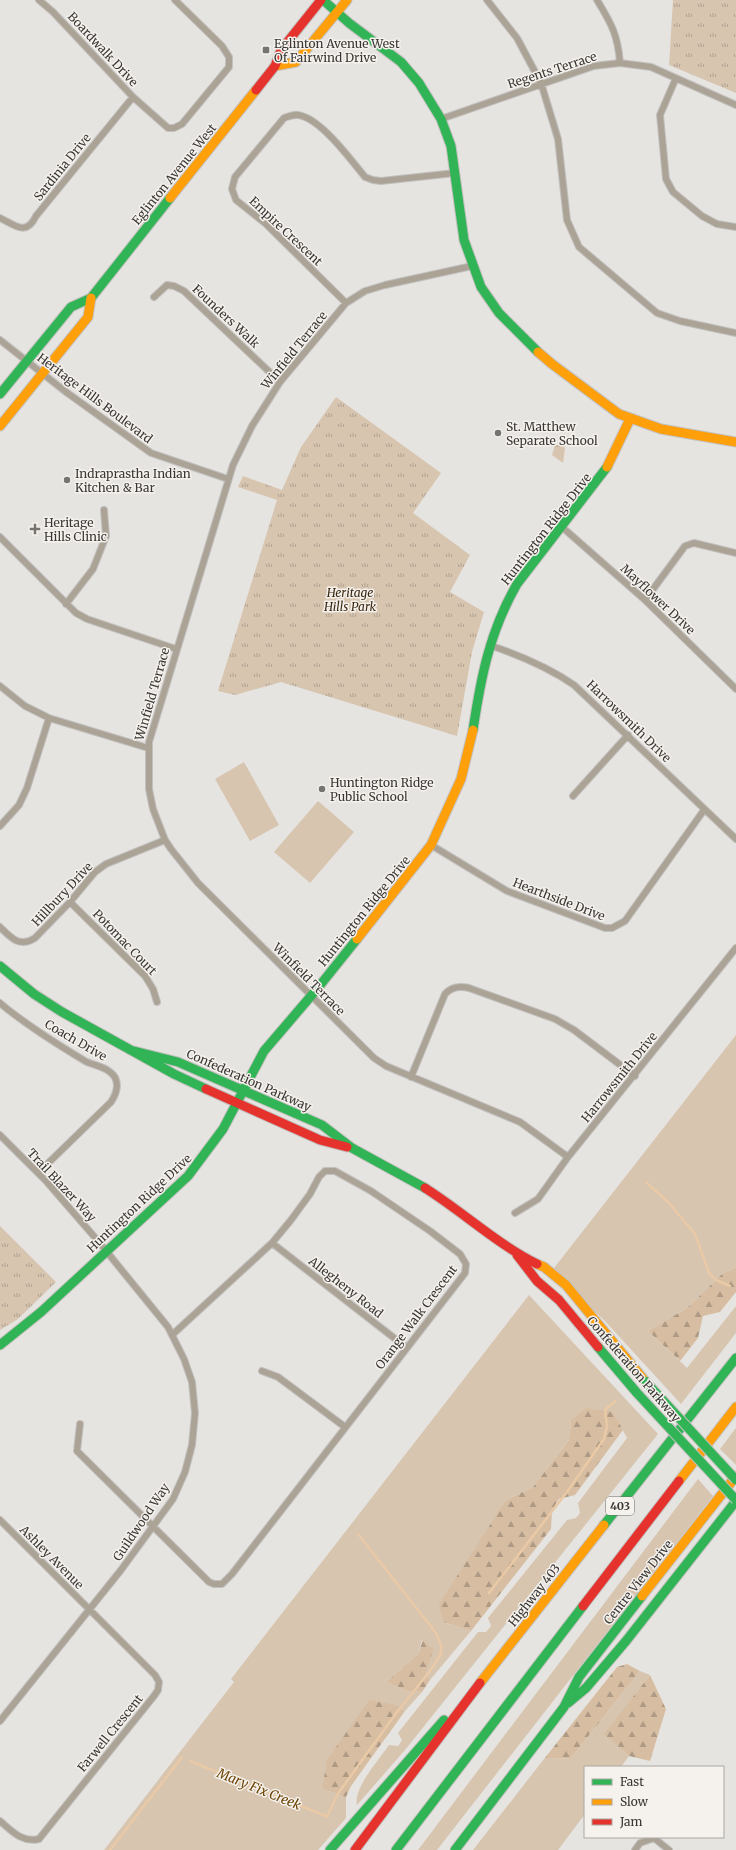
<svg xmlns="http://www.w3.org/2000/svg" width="736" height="1850" font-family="Merriweather,serif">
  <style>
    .green { fill: #d7c5b0 }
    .forest { fill: url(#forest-firs) }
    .park { fill: url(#park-tufts) }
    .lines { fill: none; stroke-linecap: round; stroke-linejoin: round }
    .stream { stroke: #e9c9a6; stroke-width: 2.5 }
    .street-casing { stroke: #c3c1bf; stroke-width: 8 }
    .fast-casing { stroke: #c3c1bf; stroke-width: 11 }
    .slow-casing { stroke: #c3c1bf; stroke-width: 11 }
    .jam-casing { stroke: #c3c1bf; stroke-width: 11 }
    .street { stroke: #aca397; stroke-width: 6 }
    .fast { stroke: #30b455; stroke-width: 9 }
    .slow { stroke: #ff9f0a; stroke-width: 9 }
    .jam { stroke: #e5322d; stroke-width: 9 }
    .fast-bridge-casing { stroke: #c3c1bf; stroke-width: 11; stroke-linecap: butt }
    .fast-bridge { stroke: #30b455; stroke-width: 9 }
    .poi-dot { fill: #767471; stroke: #f5f1ec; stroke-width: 1.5 }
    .labels { text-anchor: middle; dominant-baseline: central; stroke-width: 3; stroke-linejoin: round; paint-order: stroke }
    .shield { fill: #f5f1ec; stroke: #716f6c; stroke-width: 1 }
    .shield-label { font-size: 11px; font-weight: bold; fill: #393735 }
    .poi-label { font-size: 12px; fill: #393735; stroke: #f5f1ec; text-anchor: start }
    .street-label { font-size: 12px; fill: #393735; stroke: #f5f1ec }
    .park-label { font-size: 12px; font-style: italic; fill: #3a2711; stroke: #f5f1ec }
    .water-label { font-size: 13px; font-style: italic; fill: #6b4202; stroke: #f5f1ec }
  </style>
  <defs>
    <pattern id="forest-firs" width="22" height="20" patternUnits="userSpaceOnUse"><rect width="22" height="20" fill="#d7bea2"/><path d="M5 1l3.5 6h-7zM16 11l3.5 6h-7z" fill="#af9b85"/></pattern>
    <pattern id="park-tufts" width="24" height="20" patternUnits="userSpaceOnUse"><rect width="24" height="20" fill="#d7c5b0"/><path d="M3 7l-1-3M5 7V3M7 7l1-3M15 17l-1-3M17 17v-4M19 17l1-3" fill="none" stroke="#afa190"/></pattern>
  </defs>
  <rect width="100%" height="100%" fill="#e6e4e1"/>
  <!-- green -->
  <path class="green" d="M244,762L279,825L250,841L215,779Z
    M318,801L354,832L310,883L274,852Z
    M736,1035V1267L722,1274L687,1308L648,1331L687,1368L736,1306V1333L681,1404L604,1320L555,1274L554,1268Z
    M529,1295L658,1434L405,1750L357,1805C353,1788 379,1760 389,1745L398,1746L402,1740L398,1733L478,1632H486L491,1626L488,1618L567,1520L576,1518L580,1513L578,1503L627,1438L613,1412L571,1420L569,1440L533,1487L506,1500L443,1622L471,1631L430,1680L424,1674L434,1651L422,1640L418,1654L386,1682L407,1691L422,1692L405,1711L396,1705L322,1789L346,1797V1818L318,1850H104L234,1682L231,1679Z
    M736,1428V1465L720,1449Z
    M698,1479L713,1496L437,1850H418Z
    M640,1671L650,1675L605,1734L629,1756L621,1767H585V1814L558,1850H473L544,1759L571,1758Z"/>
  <!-- forest -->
  <path class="forest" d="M736,1267V1292L720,1312L703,1316L698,1338L680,1361L648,1331L687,1308L722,1274Z
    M586,1408L613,1412L623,1430L575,1495L559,1499L552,1510L551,1529L471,1631L443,1622L439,1604L506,1500L533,1487L569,1440L571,1420Z
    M423,1640L434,1650L425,1674L430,1680L422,1692L407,1691L386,1682L418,1654Z
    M627,1664L640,1671L571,1758L544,1759L617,1667Z
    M650,1675L666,1709L650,1761L629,1756L604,1734Z
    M369,1700L396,1705L405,1711L351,1786L346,1797L322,1789L327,1760Z"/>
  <!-- park -->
  <path class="park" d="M673,0H736V93L669,65Z
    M336,397L441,473L413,513L470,555L450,592L484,612L472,652L457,736L281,682L235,695L218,691L277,500L238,487L243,476L282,490L301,447Z
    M555,445H563L565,448L563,463L552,455Z
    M0,1226L56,1282L18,1319L0,1330Z"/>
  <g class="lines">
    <!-- stream -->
    <path class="stream" d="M647,1183L669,1203L695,1234L709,1273L716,1280L730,1286
      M489,1593L567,1492L604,1439L607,1426L605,1410L615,1401
      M190,1761L328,1817
      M327,1817L337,1795L397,1712L430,1671L441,1654V1645L436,1633L358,1534
      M110,1850L182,1757"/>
    <!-- street casing -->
    <g class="street-casing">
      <path id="street" d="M39,0L53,12L133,97L168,128H174L182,124L229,67V57L222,46L175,0
        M487,0L517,38L541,83L558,139L567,220L579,247L657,313L680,321L736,333
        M597,0C611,23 618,35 620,63
        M676,78L660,115L666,179L673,192L702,216L717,224L736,227
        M441,119L594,66L620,63L651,67L736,105
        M0,218C15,225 26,237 36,216L133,97
        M472,266L385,285L365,291L346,303L280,382L252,426L233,465L149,742V789L153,809L165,840L171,849L198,883L374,1058L386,1066L520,1122L568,1157
        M154,297L167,285L174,286L184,291L280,382
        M346,303L266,224L236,200L232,189L235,177L284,118C290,116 296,113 302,116C323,122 351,160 365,177L373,180L381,181L455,173
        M0,340L66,392L151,453L228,479
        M562,527L645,600L736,689
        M0,537L76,613L87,619L176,649
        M645,600L685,546L694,543L736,553
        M66,604L93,569L106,536L104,510
        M489,645C519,655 548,667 574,685L736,839
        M0,686L25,706L49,718L148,748
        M573,796L628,735
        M0,826L19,805L27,788L49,718
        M431,845L507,891L605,928H612L625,921L704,810
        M70,902L145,976L153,989L157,1002
        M0,927C11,938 20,948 35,938L70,902L95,872L106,864L165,840
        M0,1003C26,1025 55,1043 85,1061C92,1065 103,1066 110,1072C121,1080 117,1093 111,1102L38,1173
        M411,1077L445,994C452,986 461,986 469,988L555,1019L574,1030L635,1076
        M0,1135L46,1181L98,1241L168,1327L184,1359L192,1382L195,1413L192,1445L185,1472L173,1499L121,1570L0,1721
        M515,1213L538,1199L568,1157L736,948
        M272,1243L407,1348
        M262,1371L278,1377L345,1427
        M80,1424L77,1451L209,1582L214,1584H222L232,1574L465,1273L466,1264L460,1254L430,1231L371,1191L335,1171H325L319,1177L310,1194L291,1220L272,1243L172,1335
        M0,1520L155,1675L159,1682L158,1690L154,1696L39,1839C22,1843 12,1831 0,1821
        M635,1850L640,1843L654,1838L669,1850"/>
    </g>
    <!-- fast casing -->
    <g class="fast-casing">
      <path id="fast" d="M323,0L349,23L401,62L419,83L441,119L451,146L464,240L481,287L499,313L538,352
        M0,394L71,307L91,298L170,198
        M473,730C481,676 490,631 517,584L607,467
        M0,966L34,994L62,1012L174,1074L206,1089
        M130,1050L178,1062L322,1125L352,1148L425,1188
        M0,1345L41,1312L188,1176L223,1129L264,1051L317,989L357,939
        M598,1347L637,1393
        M604,1525L736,1358
        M568,1703L586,1688L626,1641L736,1501
        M330,1850L444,1720
        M396,1850L583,1606
        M455,1850L564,1707L579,1677L642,1596"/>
    </g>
    <!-- slow casing -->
    <g class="slow-casing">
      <path id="slow" d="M275,66L296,62L347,0
        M170,198L256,90
        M538,352L552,364L619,414L661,429L736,442
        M0,426L88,317L91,298
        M607,467L630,419
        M357,939L431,845L461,779L473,730
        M537,1264L544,1267L566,1285L645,1381
        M679,1481L736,1407
        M642,1596L736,1476
        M480,1683L604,1525"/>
    </g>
    <!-- jam casing -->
    <g class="jam-casing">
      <path id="jam" d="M256,90L275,66L281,50L321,0
        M206,1089L320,1140L347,1147
        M425,1188C463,1212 497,1244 537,1264
        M517,1255L537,1281L559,1300L598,1347
        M583,1606L679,1481
        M355,1850L480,1683"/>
    </g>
    <!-- street -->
    <use href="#street" class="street"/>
    <!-- fast -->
    <use href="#fast" class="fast"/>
    <!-- slow -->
    <use href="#slow" class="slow"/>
    <!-- jam -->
    <use href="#jam" class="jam"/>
    <!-- fast-bridge casing -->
    <g class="fast-bridge-casing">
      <path id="fast-bridge" d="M645,1381L736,1480
        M637,1393L736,1500"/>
    </g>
    <!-- fast-bridge -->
    <use href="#fast-bridge" class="fast-bridge"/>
  </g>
  <!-- markers -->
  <g class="poi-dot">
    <rect x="262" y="46" width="8" height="8" rx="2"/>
    <circle cx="498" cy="433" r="4"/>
    <circle cx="67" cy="480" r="4"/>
    <path d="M33 523h4v4h4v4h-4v4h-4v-4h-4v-4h4z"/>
    <circle cx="322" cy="789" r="4"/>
  </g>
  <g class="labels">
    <!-- shield labels -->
    <rect class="shield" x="606" y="1497" width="28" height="18" rx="3"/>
    <g class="shield-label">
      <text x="620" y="1506">403</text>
    </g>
    <!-- poi labels -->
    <g class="poi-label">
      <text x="274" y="43">Eglinton Avenue West<tspan x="274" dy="14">Of Fairwind Drive</tspan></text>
      <text x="506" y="426">St. Matthew<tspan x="506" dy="14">Separate School</tspan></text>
      <text x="75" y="473">Indraprastha Indian<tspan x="75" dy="14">Kitchen &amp; Bar</tspan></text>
      <text x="44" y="522">Heritage<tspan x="44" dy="14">Hills Clinic</tspan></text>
      <text x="330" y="782">Huntington Ridge<tspan x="330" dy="14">Public School</tspan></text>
    </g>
    <!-- street labels -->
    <g class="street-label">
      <text transform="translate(103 49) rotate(47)">Boardwalk Drive</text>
      <text transform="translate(552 70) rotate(-18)">Regents Terrace</text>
      <text transform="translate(62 167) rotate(-51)">Sardinia Drive</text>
      <text transform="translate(174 174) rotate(-51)">Eglinton Avenue West</text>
      <text transform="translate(286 231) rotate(43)">Empire Crescent</text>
      <text transform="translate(226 316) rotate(43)">Founders Walk</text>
      <text transform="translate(294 350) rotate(-51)">Winfield Terrace</text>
      <text transform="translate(95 398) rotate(37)">Heritage Hills Boulevard</text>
      <text transform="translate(546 529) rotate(-52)">Huntington Ridge Drive</text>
      <text transform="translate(658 599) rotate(43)">Mayflower Drive</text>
      <text transform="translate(152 694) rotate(-74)">Winfield Terrace</text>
      <text transform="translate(629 721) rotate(44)">Harrowsmith Drive</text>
      <text transform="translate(62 894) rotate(-47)">Hillbury Drive</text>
      <text transform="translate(559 899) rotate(21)">Hearthside Drive</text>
      <text transform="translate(364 911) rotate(-51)">Huntington Ridge Drive</text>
      <text transform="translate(125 942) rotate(46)">Potomac Court</text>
      <text transform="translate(309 979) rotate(45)">Winfield Terrace</text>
      <text transform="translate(76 1040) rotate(30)">Coach Drive</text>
      <text transform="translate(619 1077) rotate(-51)">Harrowsmith Drive</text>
      <text transform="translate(249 1080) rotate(24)">Confederation Parkway</text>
      <text transform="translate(62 1185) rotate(47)">Trail Blazer Way</text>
      <text transform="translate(139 1203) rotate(-43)">Huntington Ridge Drive</text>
      <text transform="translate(346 1287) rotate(38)">Allegheny Road</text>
      <text transform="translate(416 1317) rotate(-53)">Orange Walk Crescent</text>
      <text transform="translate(634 1369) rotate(49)">Confederation Parkway</text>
      <text transform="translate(141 1522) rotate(-56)">Guildwood Way</text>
      <text transform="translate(52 1557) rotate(45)">Ashley Avenue</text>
      <text transform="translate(638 1582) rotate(-52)">Centre View Drive</text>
      <text transform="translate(534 1595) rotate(-52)">Highway 403</text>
      <text transform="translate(110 1733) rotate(-51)">Farwell Crescent</text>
    </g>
    <!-- park labels -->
    <g class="park-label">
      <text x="350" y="592">Heritage<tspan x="350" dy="14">Hills Park</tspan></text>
    </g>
    <!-- water labels -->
    <g class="water-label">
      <text transform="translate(259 1789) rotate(22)">Mary Fix Creek</text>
    </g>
  </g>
  <!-- legend -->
  <rect x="584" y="1766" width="140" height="72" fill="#f5f1ec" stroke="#aaa7a3"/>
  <rect x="592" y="1779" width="20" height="6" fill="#30b455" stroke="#aaa7a3"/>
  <text x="620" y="1786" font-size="12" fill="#393735">Fast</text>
  <rect x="592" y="1799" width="20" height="6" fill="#ff9f0a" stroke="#aaa7a3"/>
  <text x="620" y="1806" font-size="12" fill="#393735">Slow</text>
  <rect x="592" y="1819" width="20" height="6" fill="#e5322d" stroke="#aaa7a3"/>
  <text x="620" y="1826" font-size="12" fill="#393735">Jam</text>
</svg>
